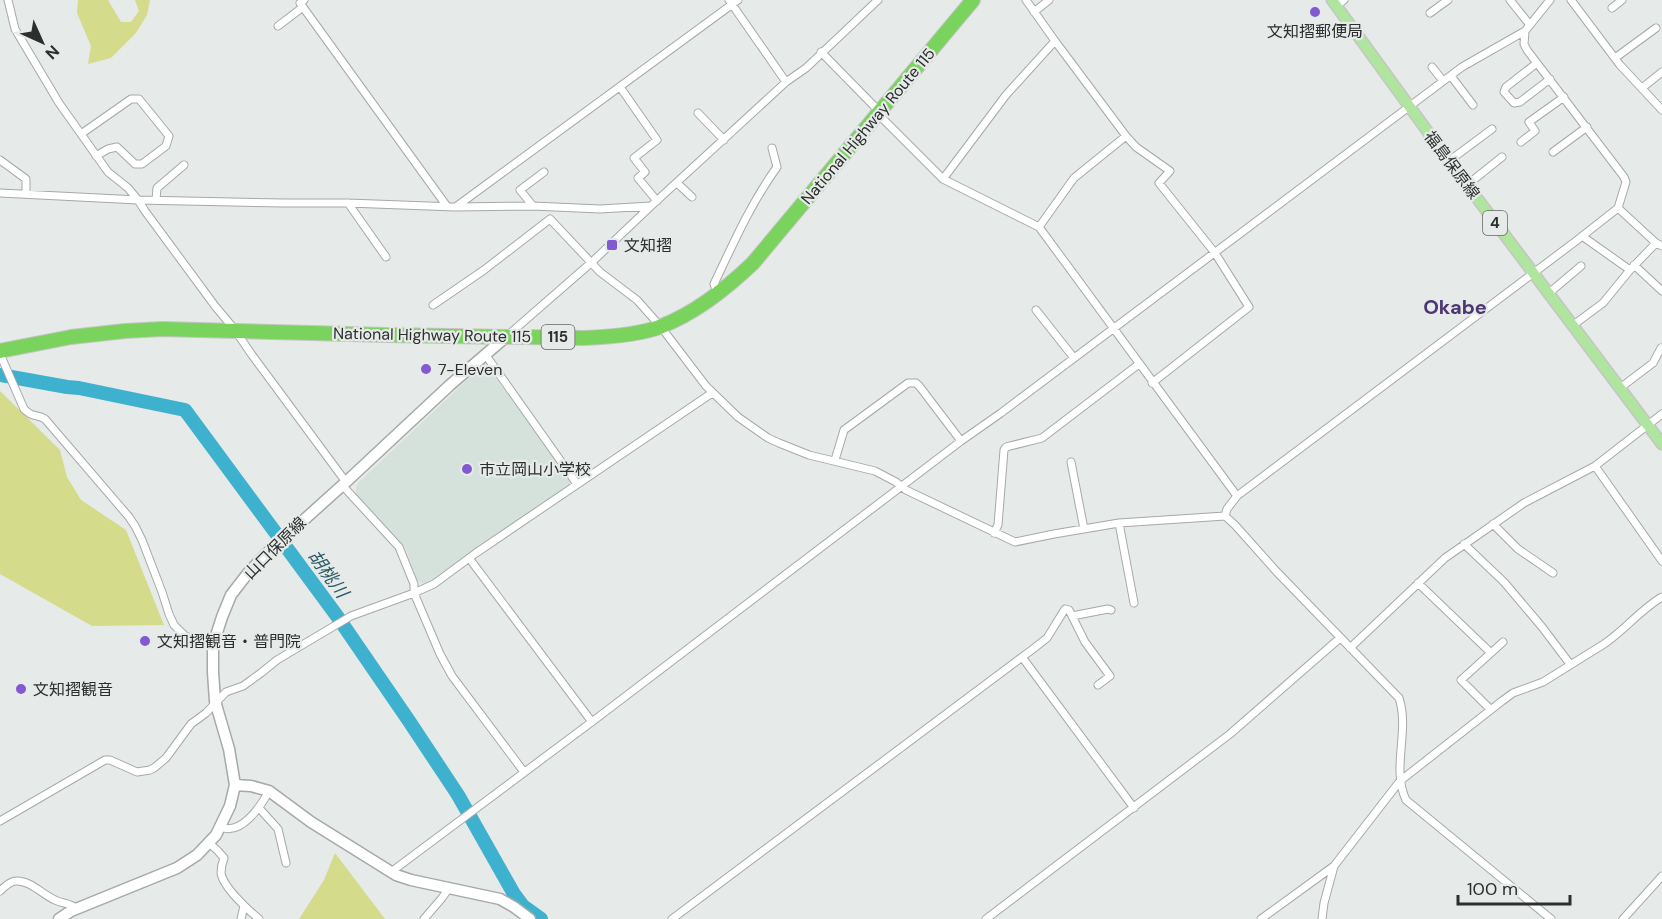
<svg xmlns="http://www.w3.org/2000/svg" width="1662" height="919" font-family="'DM Sans','Noto Sans JP',sans-serif">
  <style>
    .built { fill: #d5e1db }
    .green { fill: #d4db8b }
    .lines { fill: none; stroke-linecap: round; stroke-linejoin: round }
    .river { stroke: #3db1cd; stroke-width: 14 }
    .street-casing { stroke: #a5a9a7; stroke-width: 9 }
    .secondary-casing { stroke: #a5a9a7; stroke-width: 13 }
    .primary-casing { stroke: #c4c5c4; stroke-width: 13 }
    .highway-casing { stroke: #c4c5c4; stroke-width: 16 }
    .street { stroke: #fff; stroke-width: 7 }
    .secondary { stroke: #fff; stroke-width: 10 }
    .primary { stroke: #afe59e; stroke-width: 10 }
    .highway { stroke: #79d35d; stroke-width: 14 }
    .poi-dot { fill: #8259d3; stroke: #e6eae8; stroke-width: 2 }
    .labels { text-anchor: middle; dominant-baseline: central; stroke-width: 4.5; stroke-linejoin: round; paint-order: stroke }
    .shield { fill: #e6eae8; stroke: #646766; stroke-width: 1.5 }
    .shield-label { font-size: 15px; font-weight: bold; fill: #2d2f2e }
    .poi-label { font-size: 16px; fill: #2d2f2e; stroke: #e6eae8; text-anchor: start }
    .street-label { font-size: 16px; fill: #2d2f2e; stroke: #e6eae8 }
    .water-label { font-size: 18px; font-style: italic; fill: #2c5b68; stroke: #e6eae8 }
    .quarter-label { font-size: 20px; font-weight: bold; fill: #4a3773; stroke: #e6eae8 }
  </style>
  <rect width="100%" height="100%" fill="#e6eae8"/>
  <!-- built -->
  <path class="built" d="M485,363L571,481L570,486L433,580L424,584L417,580L406,549L356,494V487L358,483Z"/>
  <!-- green -->
  <path class="green" d="M78,0H108L121,22H131L139,11L135,0H150L147,15L136,33L111,58L88,64L91,46L77,13Z
    M0,391L60,450L67,477L81,500L126,530L164,625L92,626L0,574Z
    M335,853L385,919H299L324,880Z"/>
  <g class="lines">
    <!-- river -->
    <path class="river" d="M0,375L67,387L79,388L185,410L337,616L409,721L458,795L514,894L523,906L541,919"/>
    <!-- street casing -->
    <g class="street-casing">
      <path id="street" d="M8,0L15,29L59,103L108,172L128,188L138,200L145,211L215,306L235,330L252,355L346,482
        M304,0L300,3L446,205
        M729,0L786,82
        M1510,0L1530,25
        M1571,0L1620,65L1662,110
        M1336,6L1344,0
        M1612,8L1622,0
        M1034,12L1049,0
        M1430,13L1448,0
        M278,26L303,7
        M1055,41L1126,136L1136,147L1170,171L1159,183L1215,253L1249,307L1152,383
        M821,52L874,106L878,114L943,179L1039,227L1237,496L1227,509L1225,516L1235,525L1276,571L1399,698C1410,731 1391,768 1406,800L1551,919
        M1615,58L1656,28
        M1537,63L1506,87L1504,92L1514,103L1520,102L1550,79
        M1432,67L1443,81
        M1451,76L1473,105
        M620,87L657,140L634,158L645,172L638,178L657,201
        M1642,88L1662,72
        M698,113L724,140
        M81,134L131,99H139L169,136L166,146L142,164H135L117,147L108,149L96,156
        M1521,142L1535,131L1529,122L1564,97
        M1553,152L1587,127
        M0,160L26,179V194
        M1449,161L1492,129
        M943,179L1006,95L1055,41L1026,0
        M677,183L692,197
        M1467,185L1502,157
        M0,193L138,200L284,203H348L455,207L533,206L600,209L651,206L786,82L806,68L878,0
        M156,200L157,188L184,165
        M348,203L386,257
        M457,206L738,0
        M533,206L520,190L544,172
        M1618,208L1656,243
        M1039,227L1074,178L1126,136
        M1582,236L1630,270
        M1634,265L1662,291
        M1549,293L1581,266
        M718,295L714,284C733,244 751,203 777,167L772,148
        M433,305L484,270L550,219L600,272L637,300L661,327L706,386L738,417L768,438L779,443L809,455L875,471L896,482L906,490L1015,542L1054,534L1119,523L1225,516
        M1036,310L1074,358
        M1572,326L1603,303L1630,270L1656,243L1662,246
        M507,336L592,262L651,206
        M0,354L24,409C34,419 36,413 45,419L129,517L135,526L142,540L162,592L169,614L174,625L185,636L213,645
        M485,354L577,484
        M1620,388L1653,363L1661,348
        M835,460L844,430L908,383H916L920,387L961,441L1001,413L1462,67L1525,31L1550,0
        M1071,462L1084,529
        M1595,466L1662,561
        M342,485L399,547L414,584V593L440,654L452,676L524,772
        M1237,496L1576,241L1618,208L1626,182L1624,177L1527,50L1524,44L1525,31
        M1119,523L1134,603
        M1493,524L1518,549L1553,573
        M994,533L998,525L1004,450L1006,447L1042,438L1139,364
        M1464,544L1504,582L1542,627L1570,664
        M469,558L592,722
        M1418,583L1490,652
        M1072,616L1108,609L1111,610
        M1350,648L1445,558L1524,503L1595,466L1662,414
        M1022,657L1134,808
        M1490,709L1461,680L1503,642
        M259,808L278,829L286,863
        M0,821L105,760H110L137,772L150,770L154,768L166,758L191,724L206,713L226,692L243,686L261,673L277,660L351,616L414,593L434,584L476,553L712,393
        M221,827C241,836 261,806 269,791
        M209,843L218,851L224,858C222,863 221,868 221,873C223,887 248,910 259,919
        M391,872L597,718L961,441
        M0,891C4,887 10,881 16,881C30,880 43,895 55,900C63,904 71,903 77,909
        M241,919L244,906
        M424,919L442,898L449,888
        M672,919L1033,649L1047,638L1065,609L1069,610L1085,642L1110,676L1098,685
        M986,919L1230,734L1340,638
        M1261,919L1334,866L1400,781L1502,701L1513,693L1543,682L1604,644C1625,630 1641,609 1662,597
        M1322,919L1324,903L1334,866
        M1623,919L1662,876"/>
    </g>
    <!-- secondary casing -->
    <g class="secondary-casing">
      <path id="secondary" d="M235,785L251,786L269,791L311,822L396,875L411,880L500,899L514,907L530,919
        M59,919L71,911L177,868L197,855L216,835L230,806L235,785L229,749L215,701L213,672V645L222,617L231,595L248,573L266,554L346,482L450,385L507,336"/>
    </g>
    <!-- primary casing -->
    <g class="primary-casing">
      <path id="primary" d="M1332,0L1449,161L1662,444"/>
    </g>
    <!-- highway casing -->
    <g class="highway-casing">
      <path id="highway" d="M0,351L71,337L125,331L162,329L386,335L584,338C607,337 641,335 662,326C697,312 726,289 753,263L973,0"/>
    </g>
    <!-- street -->
    <use href="#street" class="street"/>
    <!-- secondary -->
    <use href="#secondary" class="secondary"/>
    <!-- primary -->
    <use href="#primary" class="primary"/>
    <!-- highway -->
    <use href="#highway" class="highway"/>
  </g>
  <!-- markers -->
  <g class="poi-dot">
    <circle cx="1315" cy="12" r="6"/>
    <rect x="606" y="239" width="12" height="12" rx="3"/>
    <circle cx="426" cy="369" r="6"/>
    <circle cx="467" cy="469" r="6"/>
    <circle cx="145" cy="641" r="6"/>
    <circle cx="21" cy="689" r="6"/>
  </g>
  <g class="labels">
    <!-- shield labels -->
    <g class="shield">
      <rect x="1483" y="211" width="24" height="24" rx="4.5"/>
      <rect x="541.5" y="325" width="33" height="24" rx="4.5"/>
    </g>
    <g class="shield-label">
      <text x="1495" y="223">4</text>
      <text x="558" y="337">115</text>
    </g>
    <!-- poi labels -->
    <g class="poi-label">
      <text x="1315" y="31" text-anchor="middle">文知摺郵便局</text>
      <text x="624" y="245">文知摺</text>
      <text x="438" y="369">7-Eleven</text>
      <text x="479" y="469">市立岡山小学校</text>
      <text x="157" y="641">文知摺観音・普門院</text>
      <text x="33" y="689">文知摺観音</text>
    </g>
    <!-- street labels -->
    <g class="street-label">
      <text transform="translate(868 126) rotate(-50)">National Highway Route 115</text>
      <text transform="translate(1452 165) rotate(53)">福島保原線</text>
      <text transform="translate(432 335) rotate(1)">National Highway Route 115</text>
      <text transform="translate(275 548) rotate(-45)">山口保原線</text>
    </g>
    <!-- water labels -->
    <g class="water-label">
      <text transform="translate(328 574) rotate(54)">胡桃川</text>
    </g>
    <!-- quarter labels -->
    <g class="quarter-label">
      <text x="1455" y="307">Okabe</text>
    </g>
  </g>
  <!-- north arrow -->
  <g transform="translate(42 42) rotate(135)" stroke="#e6eae8" stroke-width="4.5" paint-order="stroke">
  <path d="M0-4.5L10 22L0 15L-10 22Z" fill="#2d2f2e"/>
  <text y="-9" font-size="16" font-weight="bold" text-anchor="middle" fill="#2d2f2e">N</text>
  </g>
  <!-- scale -->
  <path d="M1458 895v9h112v-9" fill="none" stroke="#2d2f2e" stroke-width="3"/>
  <text x="1467" y="895" font-size="18" fill="#2d2f2e" stroke="#e6eae8" stroke-width="4.5" paint-order="stroke">100 m</text>
</svg>
